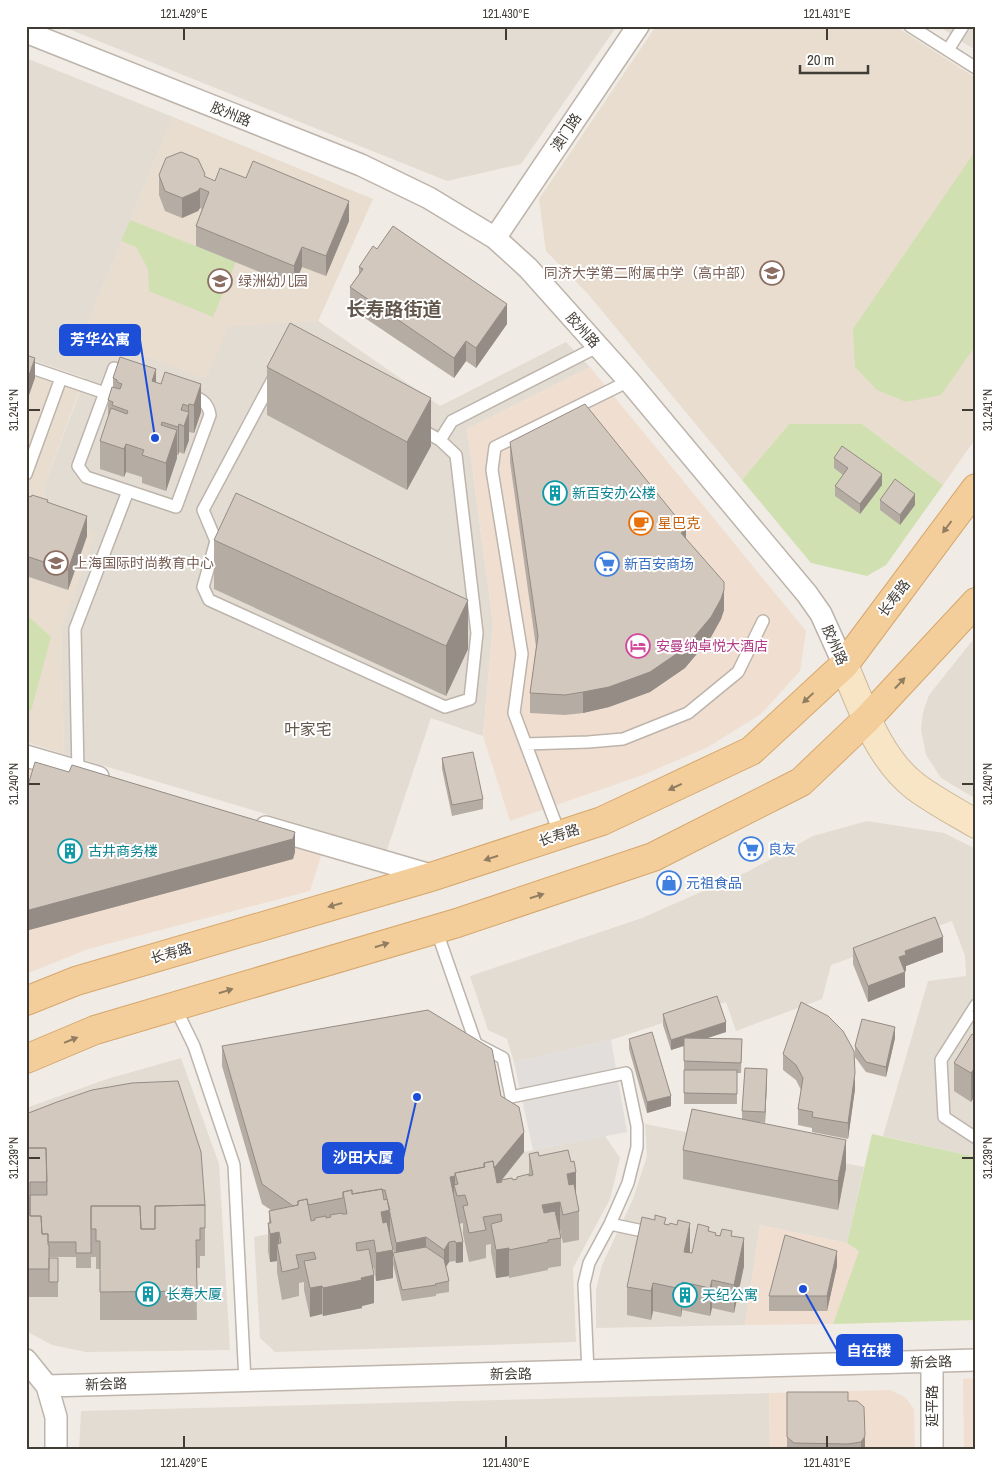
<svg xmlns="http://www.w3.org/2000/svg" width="1002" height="1476" font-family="'Archivo Narrow','Noto Sans SC',sans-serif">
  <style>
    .residential { fill: #e3dcd3 }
    .commercial { fill: #f0dfd1 }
    .education { fill: #e8ddcf }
    .green { fill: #d1e0b1 }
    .parking { fill: #e1dedc }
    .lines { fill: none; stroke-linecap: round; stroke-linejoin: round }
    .lane-casing { stroke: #bdb4ab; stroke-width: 14 }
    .street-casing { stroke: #bdb4ab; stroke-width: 24 }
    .secondary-casing { stroke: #ceb99b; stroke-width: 30 }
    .primary-casing { stroke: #d6a76c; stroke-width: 30 }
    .lane { stroke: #fff; stroke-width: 11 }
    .street { stroke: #fff; stroke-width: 21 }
    .secondary { stroke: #f8e5c6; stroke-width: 28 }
    .primary { stroke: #f3cd9a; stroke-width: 28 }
    .wall { fill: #b5aca3 }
    .shaded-wall { fill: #948c85 }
    .building { fill: #d3c8be; stroke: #948c85 }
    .oneway { fill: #917d62 }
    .ticks { fill: none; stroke: #413b35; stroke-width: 2 }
    .labels { text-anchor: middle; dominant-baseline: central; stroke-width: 4; stroke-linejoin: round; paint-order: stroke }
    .street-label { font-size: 14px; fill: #413b35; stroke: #fff }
    .education-label { font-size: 14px; fill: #785e54; stroke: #fff; text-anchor: start }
    .culture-label { font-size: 14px; fill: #0d838f; stroke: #fff; text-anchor: start }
    .food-label { font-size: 14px; fill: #c56008; stroke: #fff; text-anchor: start }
    .shop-label { font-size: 14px; fill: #366cbe; stroke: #fff; text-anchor: start }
    .hotel-label { font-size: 14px; fill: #b23c85; stroke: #fff; text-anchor: start }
    .quarter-label { font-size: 16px; fill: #63574d; stroke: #fff }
    .district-label { font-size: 19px; font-weight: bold; fill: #63574d; stroke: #fff }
    .leader { fill: none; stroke: #1d4ed8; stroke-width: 2 }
    .callout-dot { fill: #1d4ed8; stroke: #fff; stroke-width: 2 }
    .callout { fill: #1d4ed8; stroke: #1d4ed8; stroke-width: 2 }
    .callout-label { font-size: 15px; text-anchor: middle; font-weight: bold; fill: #fff }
    .neatline { fill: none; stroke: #413b35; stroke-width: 2 }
    .ticks-label { font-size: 12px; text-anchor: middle; fill: #413b35 }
  </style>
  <rect width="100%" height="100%" fill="#f0ebe4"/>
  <!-- residential -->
  <path class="residential" d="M61,26H617L521,164L447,181Z
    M939,26H976V50L967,45Z
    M26,58L173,117L83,334L318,321L440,406L566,342L590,367L467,429L493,624L483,736L431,718L387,850L64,754L61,625L75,592L53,511L47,502L43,489L85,378L26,358Z
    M976,636V799L941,778L926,755L921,730L923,712L929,695Z
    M867,821L944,833L976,849V1157L883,1136L928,981L966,976L965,956L952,921L831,965L822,999L736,1031L726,1002L611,1040L514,1062L507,1039L488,1030L470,976L642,918L749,871L813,836Z
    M181,1058L219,1164L230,1350L86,1352L52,1345L26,1331V1108L107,1079Z
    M645,1124L864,1167L847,1243L760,1225L745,1325L596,1328V1290L602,1265L633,1199L647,1156Z
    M605,1136L620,1158L610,1199L573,1268L576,1342L275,1352L260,1338L254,1237L495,1188L524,1152Z
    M769,1393L770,1450H79L81,1411Z"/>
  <!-- commercial -->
  <path class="commercial" d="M590,367L806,631L800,671L761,714L708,747L643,775L510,821L483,736L493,624L467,429Z
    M26,766L322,853L310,891L88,949L26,974Z
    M760,1225L847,1243L860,1251L833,1324L745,1325Z
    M976,1378V1450H964L963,1379Z
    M890,1390L905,1397L914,1409L915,1450H770L769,1393Z"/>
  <!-- education -->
  <path class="education" d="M656,26H895L976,78V438L943,485L862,424H789L742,480L588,294L546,251L539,199Z
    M173,117L373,199L318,321L229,327L206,379L83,334Z
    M26,371L80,389L43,489L47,502L53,511L95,533L75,592L61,625L64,754L26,742Z"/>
  <!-- green -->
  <path class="green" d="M976,150V345L941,395L906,402L877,390L855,367L853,329Z
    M130,220L236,262L213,317L149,291L148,269L136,247L121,241Z
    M789,424H862L943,485L886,565L867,576L811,563L742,480Z
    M26,614L51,637L31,711L26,710Z
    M872,1134L976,1157V1320L833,1324L859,1251L847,1243Z"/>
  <!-- parking -->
  <path class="parking" d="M611,1040L627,1132L533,1150L514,1062Z"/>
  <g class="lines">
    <!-- lane casing -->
    <g class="lane-casing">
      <path id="lane" d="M910,26L976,68
        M948,50L963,26
        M297,361L440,440L456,455L477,633L470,699L445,707L209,600L203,587L216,541L203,510L281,364Z
        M26,366L105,393
        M440,440L452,421L597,347
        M26,474L61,378
        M128,491L86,477L78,466L114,368L129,374
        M526,744L588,742L623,739L688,713L738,672L763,621
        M78,771L75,629L128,491L176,507L210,415C208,401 199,398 187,394
        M560,835L514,713L522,654L492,470L495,447L629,381
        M436,929L476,1044L503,1058L511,1097L626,1073L637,1126V1147L628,1183L610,1224L589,1263L584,1284L588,1372
        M976,1005L941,1060L944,1117L976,1138
        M175,1007L194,1046L234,1165L245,1381
        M610,1224L652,1233"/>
    </g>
    <!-- street casing -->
    <g class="street-casing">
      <path id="street" d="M26,32L361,165L429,198L495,238L528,268L629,381L807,594L821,614L844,665
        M495,238L638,26
        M26,756L98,777
        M266,827L434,876
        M26,1360L47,1386L56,1417V1450
        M932,1362V1450
        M47,1386L976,1360"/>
    </g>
    <!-- secondary casing -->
    <g class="secondary-casing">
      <path id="secondary" d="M844,665C862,707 878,758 916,787C935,801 956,812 976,824"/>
    </g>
    <!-- primary casing -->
    <g class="primary-casing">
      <path id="primary" d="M26,1001L76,981L434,876L602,821L751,751L844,665L976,488
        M26,1059L95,1030L457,923L653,857L801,782L867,719L976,602"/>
    </g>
    <!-- lane -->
    <use href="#lane" class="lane"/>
    <!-- street -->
    <use href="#street" class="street"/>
    <!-- secondary -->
    <use href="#secondary" class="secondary"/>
    <!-- primary -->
    <use href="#primary" class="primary"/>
  </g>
  <!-- wall -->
  <path class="wall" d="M159,175L205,177L215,181L349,221L326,276L302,267L294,286L196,246V226L202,209L200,208L198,211L182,218L165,211L159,195Z
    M377,249L507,324L476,368L466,361L454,378L350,308V287L359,274V267Z
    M267,367L431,446L407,490L267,415Z
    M165,372L201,412L194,433L189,432V440L184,454L179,452L178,455H177V458L166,491L142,483V477L126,472L124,477L100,469V441L108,419V400L113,387V378L156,383L161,384Z
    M510,442L686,538L724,610L721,619L711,637L685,668L650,692L609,707L583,713L565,715L530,713V693L536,647L510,462Z
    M834,458L882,485L860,514L835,496V486L843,475L834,468Z
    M26,495L48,502L87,536L68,590L26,576Z
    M880,500L915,505L900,525L880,510Z
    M214,540L468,649L446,696L214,589Z
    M442,758L483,799V809L452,816L442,769Z
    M26,792L295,852L293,859L29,930L26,921Z
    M853,948L943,952L906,966V971H905V987L868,1002L853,964Z
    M976,1007V1094L971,1102L954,1091V1063L973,1035V1011Z
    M663,1014L726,1032L707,1038L742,1039L741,1073H737V1104H684V1046L671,1050L663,1025Z
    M895,1038L886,1077L866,1072L855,1057V1046Z
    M629,1039L671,1106L647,1113L629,1049Z
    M222,1046L501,1096L524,1152L502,1180H513L529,1176V1154L539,1156L576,1196L579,1211V1240L563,1243L560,1230H559L561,1238V1266L548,1268V1270L509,1278V1276L496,1278L491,1252V1244L486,1245V1258L469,1262L463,1234V1223L459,1224L463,1262L456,1263L455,1261L449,1262L446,1267L449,1281V1292L436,1294V1296L402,1301L393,1264L394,1253L390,1234L393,1278L376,1281L374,1268H373L374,1303L362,1306V1308L323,1316L322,1314L310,1317L304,1290V1282L299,1283V1296L282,1300L277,1272V1261L270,1262L268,1251V1223H269V1211L271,1210L262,1204L222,1066Z
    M783,1054L855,1089L848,1139L812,1132V1128L798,1125V1109L801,1090L796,1080L783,1070Z
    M767,1080L765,1123L759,1122L846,1168L838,1210L683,1179V1150L742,1119V1111Z
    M26,1114L205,1205V1256H200V1268H196L197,1320H100V1269H96V1257H91V1234V1268H76V1257H49V1258H58V1297H26Z
    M666,1225L690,1251L689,1253H692L709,1231L716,1235L732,1236L744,1266L734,1313L712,1308L710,1316L682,1310L681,1317L653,1311L651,1320L627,1315V1287Z
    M837,1266L827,1311H769V1296Z
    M787,1392L848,1401L865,1450H787Z"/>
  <!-- shaded-wall -->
  <path class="shaded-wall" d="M200,188V208L198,211L182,218V198Z
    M349,201V221L326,276V256Z
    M302,247V267L294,286V266Z
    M507,304V324L476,368V348Z
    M466,341V361L454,378V358Z
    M35,358V378L26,404V384Z
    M156,369V397L152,381Z
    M201,384V412L194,433V405Z
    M431,398V446L407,490V442Z
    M189,404V440L184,454V426L188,415V406Z
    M179,424V452L178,455V427Z
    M177,430V458L166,491V463Z
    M126,444V472L124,477V449Z
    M882,474V485L860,514V504Z
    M915,494V505L900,525V515Z
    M87,516V536L68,590V570Z
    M686,529V549L681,533Z
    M724,582V610L721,619L711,637L685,668L650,692L609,707L583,713V692Z
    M468,600V649L446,696V646Z
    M295,832V852L293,859L29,930V910Z
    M943,937V952L906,966V971L899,973V957L905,951Z
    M905,972V987L868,1002V986Z
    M726,1022V1032L671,1050V1040Z
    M895,1027V1038L886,1077V1067Z
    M976,1066V1094L971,1102V1073Z
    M767,1069V1080L765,1123V1112Z
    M855,1073V1089L848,1139V1123Z
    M671,1096V1106L647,1113V1102Z
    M524,1132V1152L495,1188L485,1170Z
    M846,1140V1168L838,1210V1181Z
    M576,1172V1200L567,1202V1174Z
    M455,1176V1190L454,1185V1196L450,1197V1177Z
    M560,1202V1230L542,1234V1205Z
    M390,1210V1238L381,1240V1212Z
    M690,1223V1251L684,1280V1252Z
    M279,1232V1254L277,1244V1261L270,1262V1234Z
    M426,1237V1257L396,1263V1243Z
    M744,1238V1266L734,1313V1285Z
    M449,1242V1262L444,1270V1250Z
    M463,1242V1262L456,1263V1243Z
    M509,1248V1276L496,1278V1250Z
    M393,1250V1278L376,1281V1253Z
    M837,1251V1266L827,1311V1296Z
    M374,1275V1303L362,1306V1308L323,1316V1288Z
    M712,1280V1308L710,1316V1288Z
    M682,1282V1310L681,1317V1289Z
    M653,1283V1311L651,1320V1291Z
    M322,1286V1314L310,1317V1288Z
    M865,1436V1450H861V1442Z"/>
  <!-- building -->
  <path class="building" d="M181,152L198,159L205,174L204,176L215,181L220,168L246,178L253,161L349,201L326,256L302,247L294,266L196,226L209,192L200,188L198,191L182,198L165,191L159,175L166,158Z
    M393,226L507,304L476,348L466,341L454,358L350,287L363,269L359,267L373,246L377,249Z
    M290,323L431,398L407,442L267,367Z
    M26,355L35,358L26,384Z
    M120,357L156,369L152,381L161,384L165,372L201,384L194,405L189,404L188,406L183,404L181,410L189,412L184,426L179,424L178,427L162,422L161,425L177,430L166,463L142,455L144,450L126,444L124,449L100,441L111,408L127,414L128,411L112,405L113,402L108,400L112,387L120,389L122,384L117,382V380L113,378Z
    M585,404L686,529L681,533L724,582V590L721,599L711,617L685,648L650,672L609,687L583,692L565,695L530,693L538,636L510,442Z
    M842,446L882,474L860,504L835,486L848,468L834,458Z
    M895,479L915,494L900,515L880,500Z
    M236,493L468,600L446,646L214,540Z
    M26,495L31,497L32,495L48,500L47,502L87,516L68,570L26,556Z
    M473,752L483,799L452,805L442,758Z
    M35,762L69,772L72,765L295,832L293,839L29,910L26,901V792Z
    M935,917L943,937L905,951L906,955L899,957L905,972L868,986L853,948Z
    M717,996L726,1022L671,1040L663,1014Z
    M801,1002L828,1016L843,1031L854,1051L855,1073L848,1123L812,1117L813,1112L798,1109L803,1078L796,1065L783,1054Z
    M976,1007V1019L973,1011Z
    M428,1010L492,1049L501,1096L519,1107L524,1132L495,1167L494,1168L493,1161L484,1163V1167L455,1173V1176L450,1177L463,1242L456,1243L455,1241L449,1242L444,1250L426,1237L396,1243L387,1199L385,1190H382V1189L352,1194V1190L343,1192V1198L308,1205L307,1199L298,1201V1205L293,1206L262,1184L222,1046Z
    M862,1019L895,1027L886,1067L866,1062L855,1046Z
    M652,1032L671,1096L647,1102L629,1039Z
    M972,1034L976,1037V1066L971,1073L954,1063Z
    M684,1038L742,1039L741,1063L684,1061Z
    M745,1068L767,1069L765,1112L742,1111Z
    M684,1070H737V1094L684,1093Z
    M178,1081L201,1152L205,1205L155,1206V1229H141L140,1206H91V1253H76V1242H48V1234H42L41,1216H30V1195H47L46,1148H26V1114L57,1102L92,1090L132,1083Z
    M692,1109L846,1140L838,1181L683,1150Z
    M26,1148H46L47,1182H30V1216H41L42,1234H48V1245H49V1269H26Z
    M568,1150L571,1162L574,1161L576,1172L567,1174L569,1185L574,1184L579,1211L563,1215L560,1202L542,1205L544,1213L555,1211L561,1238L548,1240V1242L509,1250V1248L496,1250L491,1224L502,1221L501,1214L483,1217L486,1230L469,1233L463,1206L468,1205L465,1195L457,1196L454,1185L458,1184L455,1173L485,1167L484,1163L493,1161L497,1183L502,1182L501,1180L512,1178L513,1180L517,1179V1177L529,1174V1176L533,1175L529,1154L538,1152L539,1156Z
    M382,1189L384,1200L387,1199L390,1210L381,1212L383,1223L387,1222L393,1250L376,1253L374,1240L356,1243L357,1251L369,1249L374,1275L361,1278L362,1280L323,1288L322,1286L310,1288L304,1261L316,1259L314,1252L296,1255L299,1268L282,1272L277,1244L281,1243L279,1232L270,1234L268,1223H271L269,1211L298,1205V1201L307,1199L311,1221L315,1220V1218L326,1216V1218L331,1217L330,1215L342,1213V1214H347L343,1192L352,1190V1194Z
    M205,1205V1228H200V1240H196L197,1291L100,1292V1241H96V1229H91V1206H140L141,1229H155V1206Z
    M655,1215L666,1218L664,1224L669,1225L670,1223L677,1225L678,1220L690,1223L684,1252L692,1253L698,1224L709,1227L708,1231L716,1233L715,1235L720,1236L722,1229L732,1231L731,1236L744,1238L734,1285L712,1280L710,1288L682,1282L681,1289L653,1283L651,1291L627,1287L642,1217L655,1220Z
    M785,1235L837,1251L827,1296H769Z
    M426,1247L444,1259L449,1281L435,1284L436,1285L402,1290L393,1253Z
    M49,1258H58V1282H49Z
    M787,1392H848V1401H857L864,1407L865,1436L861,1442L848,1444L794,1443L787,1437Z"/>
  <!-- one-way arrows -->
  <defs><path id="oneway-solid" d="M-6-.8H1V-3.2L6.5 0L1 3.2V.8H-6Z" transform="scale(1.25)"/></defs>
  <g class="oneway">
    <use href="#oneway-solid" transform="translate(947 527) rotate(127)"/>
    <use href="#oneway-solid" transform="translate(900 683) rotate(-47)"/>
    <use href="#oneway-solid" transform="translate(808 698) rotate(137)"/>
    <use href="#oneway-solid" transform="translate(675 787) rotate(155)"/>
    <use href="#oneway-solid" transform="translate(491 858) rotate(162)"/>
    <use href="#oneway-solid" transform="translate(537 896) rotate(-18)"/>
    <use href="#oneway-solid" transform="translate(335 905) rotate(164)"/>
    <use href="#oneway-solid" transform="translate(382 945) rotate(-17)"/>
    <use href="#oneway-solid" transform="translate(226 991) rotate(-17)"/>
    <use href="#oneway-solid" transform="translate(71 1040) rotate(-22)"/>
  </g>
  <!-- ticks -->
  <path class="ticks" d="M184,28V40M506,28V40M827,28V40M28,410H40M962,410H974M28,784H40M962,784H974M28,1158H40M962,1158H974M184,1436V1448M506,1436V1448M827,1436V1448"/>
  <!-- icons -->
  <defs>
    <g id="school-ring" transform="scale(1.25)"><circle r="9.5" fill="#fff" stroke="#8d6e63" stroke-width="1.5"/><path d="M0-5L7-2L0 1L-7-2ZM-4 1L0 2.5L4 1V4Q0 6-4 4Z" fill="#8d6e63"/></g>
    <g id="building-ring" transform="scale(1.25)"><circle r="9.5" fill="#fff" stroke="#0f9aa8" stroke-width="1.5"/><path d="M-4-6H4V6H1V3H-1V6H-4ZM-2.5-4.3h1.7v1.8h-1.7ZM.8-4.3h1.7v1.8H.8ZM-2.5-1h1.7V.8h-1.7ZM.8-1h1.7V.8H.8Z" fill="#0f9aa8"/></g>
    <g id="cafe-ring" transform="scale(1.25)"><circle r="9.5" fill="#fff" stroke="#e8710a" stroke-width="1.5"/><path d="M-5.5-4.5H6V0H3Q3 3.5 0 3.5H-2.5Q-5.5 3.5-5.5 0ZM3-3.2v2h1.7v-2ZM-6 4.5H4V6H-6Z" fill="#e8710a"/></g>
    <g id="supermarket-ring" transform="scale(1.25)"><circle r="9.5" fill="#fff" stroke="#3f7fe0" stroke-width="1.5"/><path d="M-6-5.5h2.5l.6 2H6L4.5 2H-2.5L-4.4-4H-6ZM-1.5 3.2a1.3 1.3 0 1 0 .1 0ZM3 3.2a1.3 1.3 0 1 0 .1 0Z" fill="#3f7fe0"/></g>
    <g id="hotel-ring" transform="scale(1.25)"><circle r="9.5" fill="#fff" stroke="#d1479c" stroke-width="1.5"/><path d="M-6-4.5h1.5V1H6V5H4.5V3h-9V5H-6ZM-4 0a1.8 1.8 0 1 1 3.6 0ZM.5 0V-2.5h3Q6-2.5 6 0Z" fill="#d1479c"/></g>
    <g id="shop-ring" transform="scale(1.25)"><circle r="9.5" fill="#fff" stroke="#3f7fe0" stroke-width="1.5"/><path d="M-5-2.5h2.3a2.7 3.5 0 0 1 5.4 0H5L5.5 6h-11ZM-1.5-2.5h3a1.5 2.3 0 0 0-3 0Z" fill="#3f7fe0"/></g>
  </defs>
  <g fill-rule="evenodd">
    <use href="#school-ring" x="772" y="273"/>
    <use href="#school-ring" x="220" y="281"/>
    <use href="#building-ring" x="555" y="493"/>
    <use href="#cafe-ring" x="641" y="523"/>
    <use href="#school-ring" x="56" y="563"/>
    <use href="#supermarket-ring" x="607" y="564"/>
    <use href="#hotel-ring" x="638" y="646"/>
    <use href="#supermarket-ring" x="751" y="849"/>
    <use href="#building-ring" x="70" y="851"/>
    <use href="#shop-ring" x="669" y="883"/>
    <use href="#building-ring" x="148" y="1294"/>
    <use href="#building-ring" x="685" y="1295"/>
  </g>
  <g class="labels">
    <!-- street labels -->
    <g class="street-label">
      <text transform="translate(231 114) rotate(22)">胶州路</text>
      <text transform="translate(566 132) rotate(-56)">澳门路</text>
      <text transform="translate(583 330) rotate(48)">胶州路</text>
      <text transform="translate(894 598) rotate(-53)">长寿路</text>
      <text transform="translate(835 645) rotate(66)">胶州路</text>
      <text transform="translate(559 835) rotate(-18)">长寿路</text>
      <text transform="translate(171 953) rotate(-16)">长寿路</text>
      <text transform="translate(931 1362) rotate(-2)">新会路</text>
      <text transform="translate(511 1374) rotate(-1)">新会路</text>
      <text transform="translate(106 1384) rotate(-2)">新会路</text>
      <text transform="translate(932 1406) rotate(-90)">延平路</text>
    </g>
    <!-- education labels -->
    <g class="education-label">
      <text x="754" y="273" text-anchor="end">同济大学第二附属中学（高中部）</text>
      <text x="238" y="281">绿洲幼儿园</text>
      <text x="74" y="563">上海国际时尚教育中心</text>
    </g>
    <!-- culture labels -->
    <g class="culture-label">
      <text x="572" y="493">新百安办公楼</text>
      <text x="88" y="851">古井商务楼</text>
      <text x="166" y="1294">长寿大厦</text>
      <text x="702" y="1295">天纪公寓</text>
    </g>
    <!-- food labels -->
    <g class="food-label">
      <text x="658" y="523">星巴克</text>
    </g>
    <!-- shop labels -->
    <g class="shop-label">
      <text x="624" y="564">新百安商场</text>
      <text x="768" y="849">良友</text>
      <text x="686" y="883">元祖食品</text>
    </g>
    <!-- hotel labels -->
    <g class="hotel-label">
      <text x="656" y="646">安曼纳卓悦大酒店</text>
    </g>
    <!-- quarter labels -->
    <g class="quarter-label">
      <text x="308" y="729">叶家宅</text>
    </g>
    <!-- district labels -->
    <g class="district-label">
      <text x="394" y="309">长寿路街道</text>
    </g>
  </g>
  <!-- callouts -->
  <path class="leader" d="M155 438L140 340M417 1097L403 1158M803 1289L837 1350"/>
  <g class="callout-dot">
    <circle cx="155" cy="438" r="5"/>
    <circle cx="417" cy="1097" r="5"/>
    <circle cx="803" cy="1289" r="5"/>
  </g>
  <g class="callout">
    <rect x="60" y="325" width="80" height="30" rx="5"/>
    <rect x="323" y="1143" width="80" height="30" rx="5"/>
    <rect x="837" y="1335" width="65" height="30" rx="5"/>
  </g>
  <g class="callout-label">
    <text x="100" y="345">芳华公寓</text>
    <text x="363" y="1163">沙田大厦</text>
    <text x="869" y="1356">自在楼</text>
  </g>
  <!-- border -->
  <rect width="1002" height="1476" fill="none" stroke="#ffffff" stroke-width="55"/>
  <!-- scale -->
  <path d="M800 65v8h68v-8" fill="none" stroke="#413b35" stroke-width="2.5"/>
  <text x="807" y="65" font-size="15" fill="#413b35" stroke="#ffffff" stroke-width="4" paint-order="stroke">20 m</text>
  <rect x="28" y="28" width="946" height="1420" class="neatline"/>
  <g class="ticks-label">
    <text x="184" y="18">121.429°E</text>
    <text x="506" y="18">121.430°E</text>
    <text x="827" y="18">121.431°E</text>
    <text transform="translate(14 410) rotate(-90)" y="4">31.241°N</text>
    <text transform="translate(988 410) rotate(-90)" y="4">31.241°N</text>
    <text transform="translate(14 784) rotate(-90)" y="4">31.240°N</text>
    <text transform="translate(988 784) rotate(-90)" y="4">31.240°N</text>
    <text transform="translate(14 1158) rotate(-90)" y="4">31.239°N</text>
    <text transform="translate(988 1158) rotate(-90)" y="4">31.239°N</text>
    <text x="184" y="1467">121.429°E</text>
    <text x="506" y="1467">121.430°E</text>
    <text x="827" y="1467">121.431°E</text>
  </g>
</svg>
